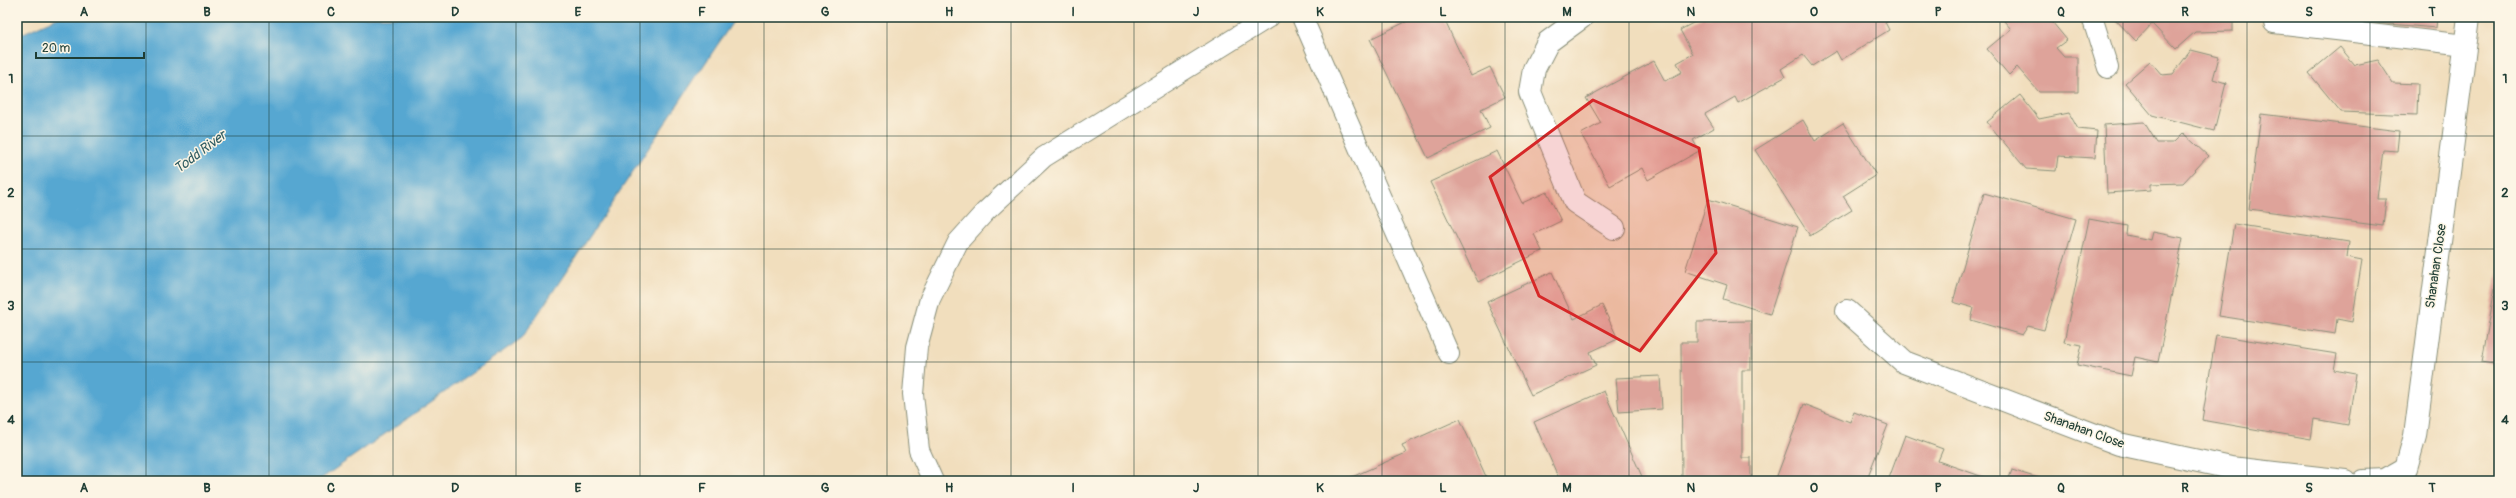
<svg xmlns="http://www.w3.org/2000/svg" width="2516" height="498" font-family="Pangolin,sans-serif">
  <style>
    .water { fill: #56a7d1; stroke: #3a7282 }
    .building { fill: #dea39a }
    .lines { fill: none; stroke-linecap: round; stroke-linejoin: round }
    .service-casing { stroke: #888e78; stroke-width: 22 }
    .minor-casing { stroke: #888e78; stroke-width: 24 }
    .service { stroke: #fff; stroke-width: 20 }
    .minor { stroke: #fff; stroke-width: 22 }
    .marked { fill: #d62828; fill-opacity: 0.2; stroke: #d62828; stroke-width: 3; stroke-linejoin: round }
    .grid { fill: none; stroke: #1f3d34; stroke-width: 1; stroke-opacity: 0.55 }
    .labels { text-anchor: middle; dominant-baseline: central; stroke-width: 3; stroke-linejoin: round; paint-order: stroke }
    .street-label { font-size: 13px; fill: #1f3d34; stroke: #fcf5e5 }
    .water-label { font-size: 14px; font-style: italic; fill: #305d63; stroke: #fcf5e5 }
    .neatline { fill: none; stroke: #1f3d34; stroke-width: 1.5 }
    .grid-label { font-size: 13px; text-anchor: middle; font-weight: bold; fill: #1f3d34 }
  </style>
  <rect width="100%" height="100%" fill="#fcf5e5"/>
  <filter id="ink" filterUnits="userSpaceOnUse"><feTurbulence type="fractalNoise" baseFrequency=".025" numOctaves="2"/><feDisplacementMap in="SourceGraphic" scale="8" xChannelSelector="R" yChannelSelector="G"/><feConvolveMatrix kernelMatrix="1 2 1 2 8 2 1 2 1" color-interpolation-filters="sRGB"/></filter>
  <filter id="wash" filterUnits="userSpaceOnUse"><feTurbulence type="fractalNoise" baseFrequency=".012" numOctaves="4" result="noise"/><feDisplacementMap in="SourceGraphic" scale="16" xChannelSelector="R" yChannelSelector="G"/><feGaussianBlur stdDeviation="0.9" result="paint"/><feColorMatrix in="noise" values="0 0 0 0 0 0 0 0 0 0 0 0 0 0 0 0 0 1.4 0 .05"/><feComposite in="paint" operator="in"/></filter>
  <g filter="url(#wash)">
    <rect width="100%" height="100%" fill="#f1debd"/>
    <!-- water -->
    <path class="water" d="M59,17H736L522,338L318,481H17V36Z"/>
    <g id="blocks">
      <!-- building -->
      <path class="building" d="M1416,17H1443L1471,76L1490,67L1505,97L1481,109L1490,128L1428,158L1370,39Z
        M1538,17H1548L1542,22Z
        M1704,17H1893L1885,22L1889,30L1841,60L1836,51L1812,66L1803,55L1781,69L1785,77L1738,103L1735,97L1705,114L1714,128L1693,140L1699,151L1648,180L1642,168L1610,186L1581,134L1601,123L1586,98L1654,61L1665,81L1682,72L1677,63L1693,54L1680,30Z
        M2010,17H2048L2067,40L2056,48L2064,57H2078V92H2039L2017,67L2009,75L1987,49L2011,29L2004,21Z
        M2113,17H2233V31L2195,32L2176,49L2152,24L2136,41Z
        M2328,17H2355V21Z
        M2366,17H2437L2436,28L2366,22Z
        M2340,47L2355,65L2378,60L2393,83L2418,84L2417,115L2341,112L2309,73Z
        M2191,50L2219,57L2213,79L2226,83L2214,131L2152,115L2125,83L2150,61L2162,75L2173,74Z
        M2020,95L2039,119L2069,113L2078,129L2097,131L2095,158L2058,156L2056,171L2026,169L1987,122Z
        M2261,114L2399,131L2397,151L2383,150L2377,199H2386L2383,226L2249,209Z
        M1803,120L1815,141L1843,123L1876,175L1843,196L1852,210L1810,236L1755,150Z
        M2144,122L2157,143H2173L2183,133L2208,156L2183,183L2151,184V190L2107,193L2104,125Z
        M1497,151L1522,203L1547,192L1561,221L1534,234L1542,251L1478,282L1430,182Z
        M1984,193L2076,219L2044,330L2028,326L2022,335L1971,320L1974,308L1953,302Z
        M1708,199L1798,227L1770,314L1723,299L1727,285L1685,271Z
        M2089,219L2127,226L2126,235L2151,240L2153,232L2183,238L2158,362L2135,357L2131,376L2077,365L2082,345L2064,342Z
        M2234,224L2349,242L2347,257L2362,260L2352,322L2337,319L2335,334L2219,316Z
        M2499,265V365L2482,362Z
        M1552,272L1574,319L1602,305L1618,339L1590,352L1596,365L1531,395L1487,302Z
        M1751,321V370H1742V458H1751V481H1682L1681,342H1697V322Z
        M2216,335L2337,354L2334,370L2356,374L2348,425L2314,419L2311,439L2202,420Z
        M1660,376L1662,409L1619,412L1616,378Z
        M1604,391L1644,481H1560L1534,422Z
        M1804,404L1850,422L1854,412L1888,425L1866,481H1775Z
        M1460,419L1488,481H1343L1406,453L1402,445Z
        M1905,435L1943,449L1938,461L1986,478L1985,481H1888Z
        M2012,470L2044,480L2043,481H2008Z"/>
    </g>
  </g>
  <g filter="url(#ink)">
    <use href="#blocks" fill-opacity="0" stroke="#888e78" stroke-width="1"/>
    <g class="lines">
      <!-- service casing -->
      <g class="service-casing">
        <path id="service" d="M1302,17L1449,354
          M2092,17L2108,68
          M2274,23L2466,45
          M933,481L919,450L913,394L917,347L930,299L958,242L985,212L1044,157L1269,17"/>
      </g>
      <!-- minor casing -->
      <g class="minor-casing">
        <path id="minor" d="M1582,17L1548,42L1534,69L1530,92L1575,202L1614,228
          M1847,311L1904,362L2119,444L2231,468L2346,481
          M2364,481L2385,480L2406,468L2415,436L2469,17"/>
      </g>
      <!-- service -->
      <use href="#service" class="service"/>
      <!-- minor -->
      <use href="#minor" class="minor"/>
    </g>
  </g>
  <!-- marked area -->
  <path class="marked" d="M1593,100L1699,148L1716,253L1640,351L1539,296L1490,177Z"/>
  <!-- grid -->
  <path class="grid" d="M146,17V481M269,17V481M393,17V481M516,17V481M640,17V481M764,17V481M887,17V481M1011,17V481M1134,17V481M1258,17V481M1382,17V481M1505,17V481M1629,17V481M1752,17V481M1876,17V481M2000,17V481M2123,17V481M2247,17V481M2370,17V481M17,136H2499M17,249H2499M17,362H2499"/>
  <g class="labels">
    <!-- street labels -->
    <g class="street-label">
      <text transform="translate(2436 266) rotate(-82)">Shanahan Close</text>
      <text transform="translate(2084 430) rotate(20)">Shanahan Close</text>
    </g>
    <!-- water labels -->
    <g class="water-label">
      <text transform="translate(200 152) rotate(-37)">Todd River</text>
    </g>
  </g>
  <!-- margin -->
  <rect width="2516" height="498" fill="none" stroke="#fcf5e5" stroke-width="44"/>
  <!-- scale -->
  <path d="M36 52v6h108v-6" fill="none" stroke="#1f3d34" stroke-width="2"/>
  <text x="42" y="52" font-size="12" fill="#1f3d34" stroke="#fcf5e5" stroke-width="3" paint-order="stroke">20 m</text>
  <rect x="22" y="22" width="2472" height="454" class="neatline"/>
  <g class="grid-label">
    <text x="84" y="16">A</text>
    <text x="207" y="16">B</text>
    <text x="331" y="16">C</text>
    <text x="455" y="16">D</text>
    <text x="578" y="16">E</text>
    <text x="702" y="16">F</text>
    <text x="825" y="16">G</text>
    <text x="949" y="16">H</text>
    <text x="1073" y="16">I</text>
    <text x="1196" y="16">J</text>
    <text x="1320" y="16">K</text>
    <text x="1443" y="16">L</text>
    <text x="1567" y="16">M</text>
    <text x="1691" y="16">N</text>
    <text x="1814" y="16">O</text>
    <text x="1938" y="16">P</text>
    <text x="2061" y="16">Q</text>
    <text x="2185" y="16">R</text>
    <text x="2309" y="16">S</text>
    <text x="2432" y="16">T</text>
    <text x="11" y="83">1</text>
    <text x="2505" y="83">1</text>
    <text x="11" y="197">2</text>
    <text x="2505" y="197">2</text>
    <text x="11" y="310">3</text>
    <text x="2505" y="310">3</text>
    <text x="11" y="424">4</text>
    <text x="2505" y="424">4</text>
    <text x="84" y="492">A</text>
    <text x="207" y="492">B</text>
    <text x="331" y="492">C</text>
    <text x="455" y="492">D</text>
    <text x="578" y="492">E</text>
    <text x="702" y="492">F</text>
    <text x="825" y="492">G</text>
    <text x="949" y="492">H</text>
    <text x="1073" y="492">I</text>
    <text x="1196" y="492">J</text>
    <text x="1320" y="492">K</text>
    <text x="1443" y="492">L</text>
    <text x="1567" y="492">M</text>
    <text x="1691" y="492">N</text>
    <text x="1814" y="492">O</text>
    <text x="1938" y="492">P</text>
    <text x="2061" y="492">Q</text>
    <text x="2185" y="492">R</text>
    <text x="2309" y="492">S</text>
    <text x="2432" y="492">T</text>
  </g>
</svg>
